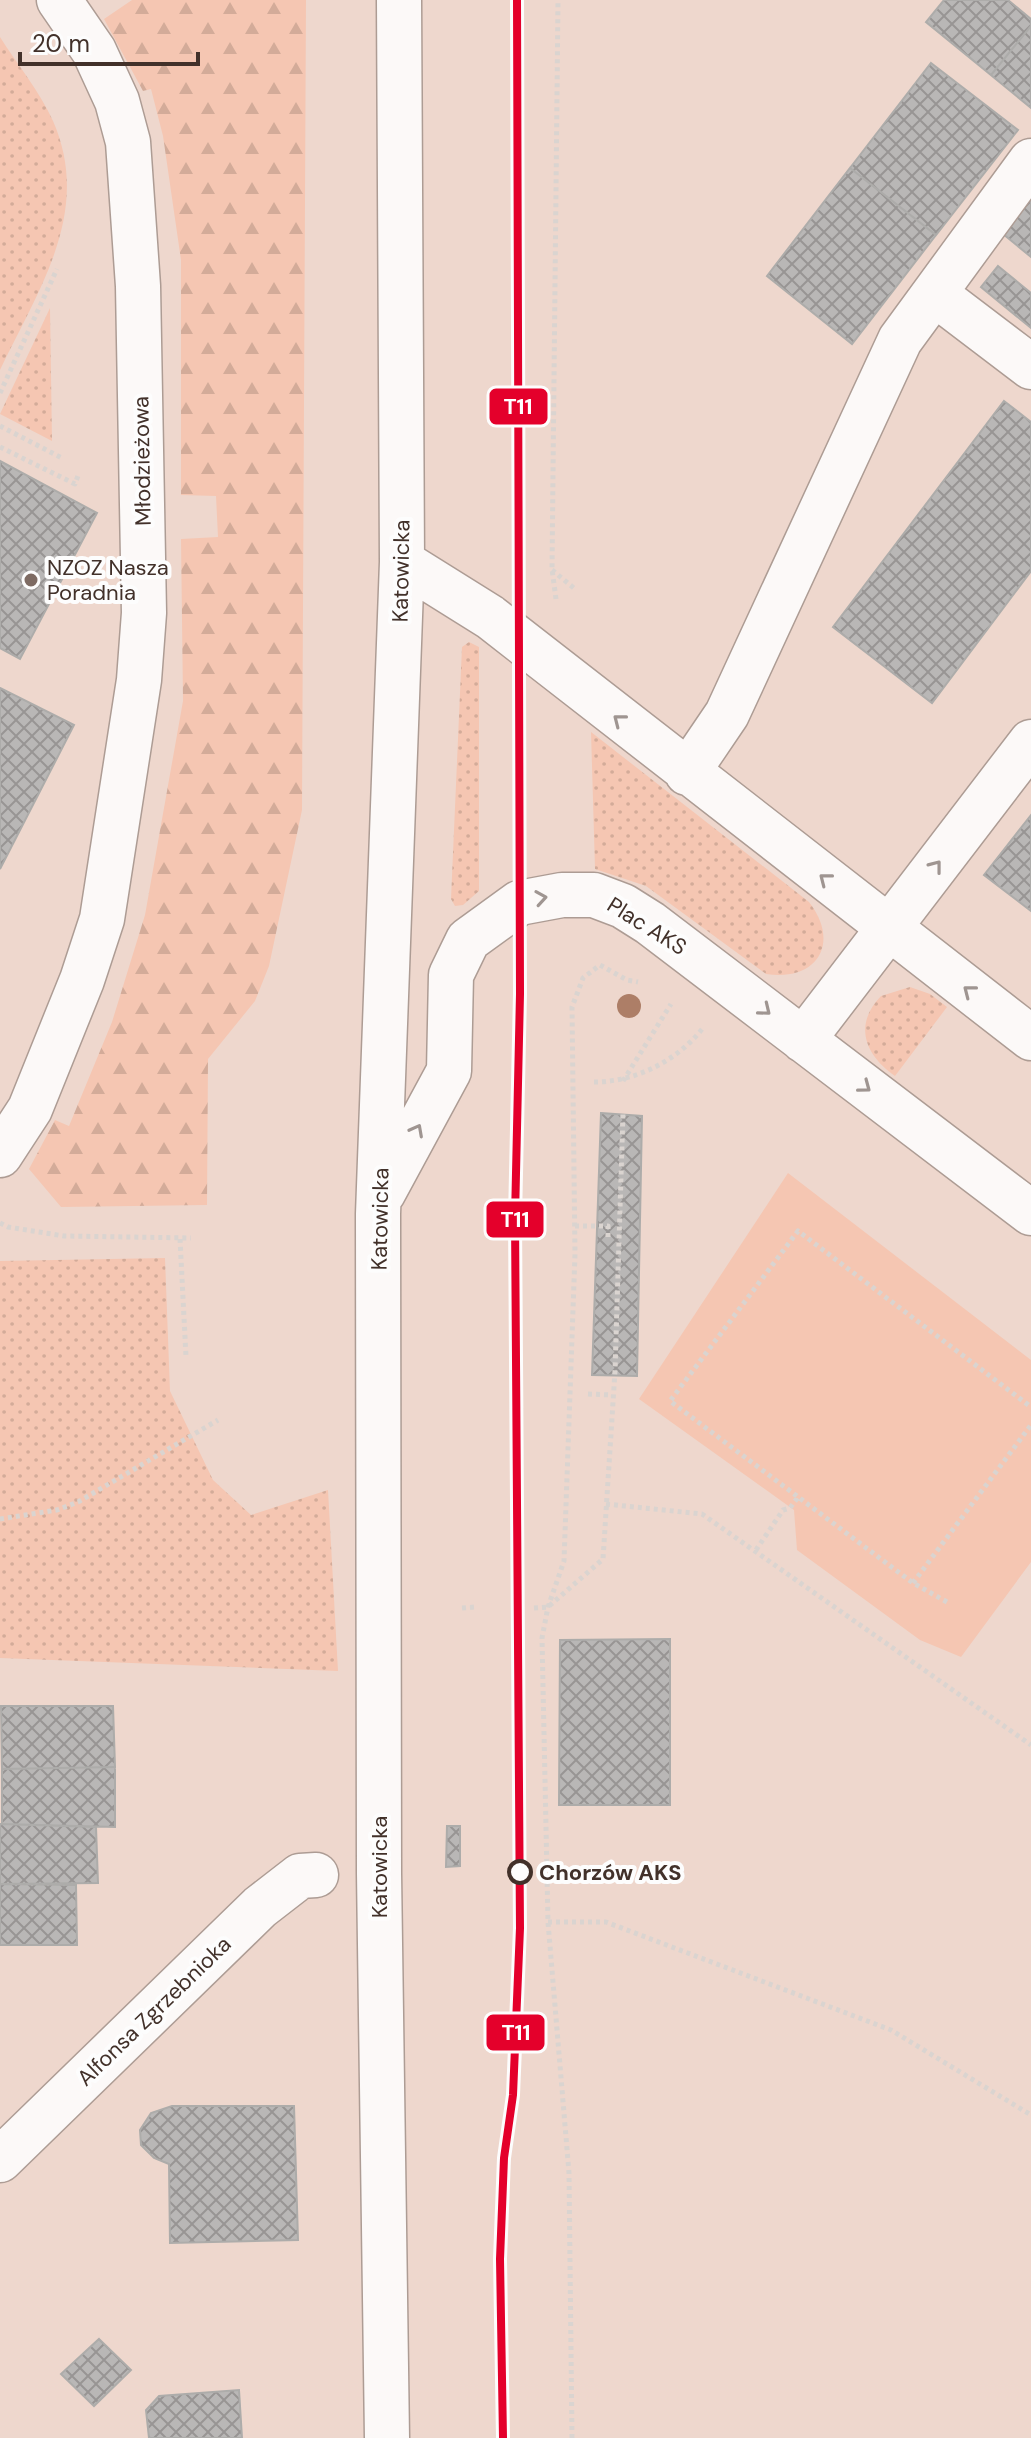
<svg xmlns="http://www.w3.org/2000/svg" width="1031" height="2438" font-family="'DM Sans',sans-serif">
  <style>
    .grass { fill: url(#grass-dots) }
    .forest { fill: url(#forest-firs) }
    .park { fill: #f5c6b2 }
    .building { fill: url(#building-cross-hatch); stroke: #adacaa; stroke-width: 2 }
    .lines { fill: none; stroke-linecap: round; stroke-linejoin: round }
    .minor-casing { stroke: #ad9c94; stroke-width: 47 }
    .path { stroke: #dad4d0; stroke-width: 5; stroke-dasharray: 4 4; stroke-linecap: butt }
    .minor { stroke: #fcf9f8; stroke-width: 44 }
    .tram-1-casing { stroke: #fdfdfd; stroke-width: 14 }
    .tram-1 { stroke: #e4002b; stroke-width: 8 }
    .tree { fill: #ad7e67 }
    .oneway { stroke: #9f9591 }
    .poi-dot { fill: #7e6b63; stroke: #fdfdfd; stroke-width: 3 }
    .stop-dot { fill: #fdfdfd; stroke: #42312a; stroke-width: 4 }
    .labels { text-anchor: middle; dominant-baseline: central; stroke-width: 8; stroke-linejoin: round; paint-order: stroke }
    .street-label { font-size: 22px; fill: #42312a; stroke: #fdfdfd }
    .poi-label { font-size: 22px; fill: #42312a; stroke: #fdfdfd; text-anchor: start }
    .stop-label { font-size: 22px; font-weight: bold; fill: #42312a; stroke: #fdfdfd; text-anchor: start }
    .line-badge { stroke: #fdfdfd; stroke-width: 3 }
    .badge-label { font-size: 22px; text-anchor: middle; font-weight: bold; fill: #fff }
  </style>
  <defs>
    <pattern id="grass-dots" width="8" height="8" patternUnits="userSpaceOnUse" patternTransform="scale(2)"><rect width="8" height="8" fill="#f5c6b2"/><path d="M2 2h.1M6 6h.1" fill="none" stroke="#d3ab99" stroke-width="1.8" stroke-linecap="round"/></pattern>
    <pattern id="forest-firs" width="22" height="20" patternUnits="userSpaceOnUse" patternTransform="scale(2)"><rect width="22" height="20" fill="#f5c6b2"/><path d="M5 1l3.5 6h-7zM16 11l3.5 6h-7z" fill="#d3ab99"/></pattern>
    <pattern id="building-cross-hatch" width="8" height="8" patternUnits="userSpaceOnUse" patternTransform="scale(2)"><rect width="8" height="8" fill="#b9b7b6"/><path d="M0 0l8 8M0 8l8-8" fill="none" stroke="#989594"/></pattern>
  </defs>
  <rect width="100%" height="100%" fill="#eed7cd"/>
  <!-- grass -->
  <path class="grass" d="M0,37C17,64 40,92 53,121C93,212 38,290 0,370Z
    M50,308L52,441L0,414Z
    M469,642L479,647V891L463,905L455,906L451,899L462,647Z
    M591,732L809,902C841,943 817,982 766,974L646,886L595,869Z
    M910,987L930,994L947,1007L895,1076C865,1055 853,1025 881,996Z
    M165,1258L170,1391L213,1480L251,1515L328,1490L338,1671L0,1658V1261Z"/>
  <!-- forest -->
  <path class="forest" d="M132,0H306L302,810L269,966L255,1001L208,1059L207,1205L61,1207L29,1169L55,1120L69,1126L112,1022L145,915L183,701L181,539L218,537L216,496L181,495V260L163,136L151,89L143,91L104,19Z"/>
  <!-- park -->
  <path class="park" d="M788,1173L1031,1360V1562L961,1657L920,1640L797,1550L794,1510L639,1399Z"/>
  <!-- building -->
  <path class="building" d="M944,0H1008L1031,19V26L991,75L926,22Z
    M1031,26V108L991,75Z
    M931,63L1018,130L936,235L850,168Z
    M850,168L936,235L852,344L767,276Z
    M1031,197V257L1002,233Z
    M998,266L1031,293V328L981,287Z
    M1004,401L1031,422V571L932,703L833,627Z
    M0,461L97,513L20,659L0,648Z
    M0,688L74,725L0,869Z
    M1031,815V911L984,875Z
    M601,1113L642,1116L637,1376L592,1375Z
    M670,1639V1805H559L560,1640Z
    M1,1706H113L115,1767L2,1769Z
    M115,1767V1827L2,1824V1769Z
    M0,1824L96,1827L98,1883L0,1884Z
    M447,1826H460V1866L446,1867Z
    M0,1884L76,1885L77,1945H0Z
    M172,2106H294L298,2240L170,2243L169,2164L154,2158L141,2145L140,2130L151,2113Z
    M99,2339L131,2370L94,2406L61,2374Z
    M239,2390L242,2438H149L146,2410L159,2396Z"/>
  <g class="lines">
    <!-- minor casing -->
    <g class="minor-casing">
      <path id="minor" d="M935,294L1031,367
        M402,562L490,617L1031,1038
        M687,773L727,714L900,340L1031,161
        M803,1040L1031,742
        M0,1155L30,1109L82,980L102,919L139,680L144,613L138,286L128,142L117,101L94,51L59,0
        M383,1193L449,1071L451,975L468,940L519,903L562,895H594L623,906L650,923L1031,1213
        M0,2160L260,1907L300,1876L316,1875
        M387,2438L379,1873L378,1214L402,562L399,0"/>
    </g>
    <!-- path -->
    <path class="path" d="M0,393L57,269
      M0,426L62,458
      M0,447L75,484L79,473
      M552,570L575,589
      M556,599L552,569L558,0
      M623,1081L671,1004
      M594,1082C635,1082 677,1061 703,1028
      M0,1223L8,1227L64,1236L191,1238
      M575,1226H608V1241
      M180,1239L186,1357
      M588,1394L612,1395
      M606,1504L702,1514L1031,1745
      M0,1519L57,1510L78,1502L218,1420
      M756,1550L783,1510L790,1508L798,1497
      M913,1583L1031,1425
      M947,1602L913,1583L670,1401L798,1231L1031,1407
      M462,1608L475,1607
      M534,1608L548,1607L603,1559L615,1371L623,1112
      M548,1922H606L891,2030L1031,2115
      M572,2438L569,2173L548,1922L542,1638L548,1607L564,1561L575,1254L572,1007L583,978L600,965L627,980L638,982"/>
    <!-- minor -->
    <use href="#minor" class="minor"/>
    <!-- tram-1 casing -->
    <g class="tram-1-casing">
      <path id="tram-1" d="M503,2438L500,2259L504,2158L513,2095L520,1928L515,1218L520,994L517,0"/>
    </g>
    <!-- tram-1 -->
    <use href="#tram-1" class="tram-1"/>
  </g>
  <!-- trees -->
  <circle class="tree" cx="629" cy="1006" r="12"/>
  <!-- one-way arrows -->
  <defs><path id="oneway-chevron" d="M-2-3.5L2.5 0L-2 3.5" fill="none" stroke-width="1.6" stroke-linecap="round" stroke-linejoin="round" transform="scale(2)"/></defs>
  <g class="oneway">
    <use href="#oneway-chevron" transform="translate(619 720) rotate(-142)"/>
    <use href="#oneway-chevron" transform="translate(936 866) rotate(-52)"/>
    <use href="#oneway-chevron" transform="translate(825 879) rotate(-142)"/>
    <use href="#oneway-chevron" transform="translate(541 898) rotate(-9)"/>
    <use href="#oneway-chevron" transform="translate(969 991) rotate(-142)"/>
    <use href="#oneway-chevron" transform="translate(765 1010) rotate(39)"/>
    <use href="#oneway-chevron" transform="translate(865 1087) rotate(37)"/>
    <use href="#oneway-chevron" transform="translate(417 1130) rotate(-62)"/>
  </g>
  <!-- markers -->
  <circle class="poi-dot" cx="31" cy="580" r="8"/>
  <circle class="stop-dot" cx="520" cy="1872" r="11"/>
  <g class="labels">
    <!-- street labels -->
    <g class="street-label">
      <text transform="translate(142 461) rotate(-91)">Młodzieżowa</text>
      <text transform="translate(401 571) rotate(-89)">Katowicka</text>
      <text transform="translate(647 926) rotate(32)">Plac AKS</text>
      <text transform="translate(380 1219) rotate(-89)">Katowicka</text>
      <text transform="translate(379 1867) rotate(-90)">Katowicka</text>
      <text transform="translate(154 2011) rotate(-44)">Alfonsa Zgrzebnioka</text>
    </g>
    <!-- poi labels -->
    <g class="poi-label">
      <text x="47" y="567">NZOZ Nasza<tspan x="47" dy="25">Poradnia</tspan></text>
    </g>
    <!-- stop labels -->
    <g class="stop-label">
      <text x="539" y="1872">Chorzów AKS</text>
    </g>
  </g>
  <g class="line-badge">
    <rect x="488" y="387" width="61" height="39" rx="8" fill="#e4002b"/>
    <rect x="485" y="1200" width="60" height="39" rx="8" fill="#e4002b"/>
    <rect x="485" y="2013" width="61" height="39" rx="8" fill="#e4002b"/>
  </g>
  <g class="badge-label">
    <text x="518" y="414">T11</text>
    <text x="515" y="1227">T11</text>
    <text x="516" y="2040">T11</text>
  </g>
  <!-- scale -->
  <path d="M20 52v12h178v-12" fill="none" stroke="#42312a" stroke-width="4"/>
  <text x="32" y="52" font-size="24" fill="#42312a" stroke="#fdfdfd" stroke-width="6" paint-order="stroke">20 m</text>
</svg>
